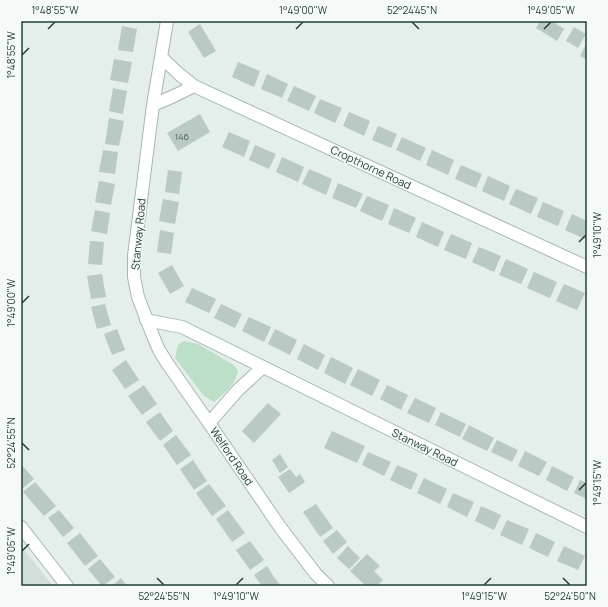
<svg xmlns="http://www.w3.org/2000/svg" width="608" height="607" font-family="Manrope,sans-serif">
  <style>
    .built { fill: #d2ded9 }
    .green { fill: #bcdfc8 }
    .building { fill: #b9c9c3 }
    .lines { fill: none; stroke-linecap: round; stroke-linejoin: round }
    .minor-casing { stroke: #a6b6b2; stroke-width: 14 }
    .minor { stroke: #fff; stroke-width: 12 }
    .ticks { fill: none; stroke: #23403a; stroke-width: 1.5 }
    .labels { text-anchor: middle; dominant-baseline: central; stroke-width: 3; stroke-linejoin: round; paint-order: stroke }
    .number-label { font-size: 9px; fill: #48625c }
    .street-label { font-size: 11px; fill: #23403a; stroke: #f5faf8 }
    .neatline { fill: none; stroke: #23403a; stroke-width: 1.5 }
    .ticks-label { font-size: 10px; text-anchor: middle; fill: #23403a }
  </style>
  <rect width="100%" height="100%" fill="#e4eeea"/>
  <!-- built -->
  <path class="built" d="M21,546L53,586H21Z"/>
  <!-- green -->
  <path class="green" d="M184,341L198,344L232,364L238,370C237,383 224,394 214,402L204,396L175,358L178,345Z"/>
  <!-- building -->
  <path class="building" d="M540,21H552L564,29L557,41L536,28Z
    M200,24L216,51L204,58L188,32Z
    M122,26L137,29L133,52L118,50Z
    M574,27L586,34L578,48L566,41Z
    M587,42V60L580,56Z
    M114,59L132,62L128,83L110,80Z
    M238,62L260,71L254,87L232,77Z
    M267,74L288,84L282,98L261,89Z
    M294,86L316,96L309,111L287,101Z
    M113,88L127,91L123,114L109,111Z
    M320,99L342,108L335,123L314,113Z
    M349,112L370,121L364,136L343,126Z
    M200,114L210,132L178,151L167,133Z
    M109,118L124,121L119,146L105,144Z
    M378,126L397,134L391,148L372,140Z
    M229,132L250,141L244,157L222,147Z
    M402,137L426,148L420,161L396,150Z
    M255,145L276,154L269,169L249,160Z
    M103,150L118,152L115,174L99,172Z
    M432,150L454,160L448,175L426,165Z
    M282,157L304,167L298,182L276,172Z
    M461,165L482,174L476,188L455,179Z
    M309,169L332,179L326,195L302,184Z
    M168,170L182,172L179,194L165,192Z
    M488,176L510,186L504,201L482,191Z
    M99,181L115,184L111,205L95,202Z
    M338,183L363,194L356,208L332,198Z
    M516,189L538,198L531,214L509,204Z
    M367,196L389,205L382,221L360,211Z
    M163,199L179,202L175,224L159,221Z
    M543,202L564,211L558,226L537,217Z
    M394,208L416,218L409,233L388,224Z
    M95,210L110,213L107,234L91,231Z
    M572,214L587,221V240L565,230Z
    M422,222L444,232L438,247L416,237Z
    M160,230L174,233L171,254L157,252Z
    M451,234L472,243L466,259L444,250Z
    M90,241L104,242L102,265L88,264Z
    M479,247L501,256L494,272L472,262Z
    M506,259L528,269L521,284L499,275Z
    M172,265L184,286L170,294L158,273Z
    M534,272L557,282L550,298L527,288Z
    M102,274L106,297L91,299L87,276Z
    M564,284L585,293L577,310L556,301Z
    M192,288L216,299L209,313L185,302Z
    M105,304L111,325L97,329L91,307Z
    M221,304L242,314L235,328L214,318Z
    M249,317L271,327L264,342L242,331Z
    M117,329L125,350L112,355L104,334Z
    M275,329L297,340L290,355L268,344Z
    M304,344L325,355L318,370L297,359Z
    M331,357L353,368L345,384L324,373Z
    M126,360L139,380L125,389L112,370Z
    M358,369L380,380L372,396L350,385Z
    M144,385L157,404L142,415L128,396Z
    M387,385L408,395L401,410L380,399Z
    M415,398L436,408L429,423L407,413Z
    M268,403L281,414L254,443L242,431Z
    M160,412L173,431L160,441L146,422Z
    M441,412L466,424L460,437L435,425Z
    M469,425L494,438L487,451L462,439Z
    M332,431L365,446L357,463L324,448Z
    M176,435L191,455L177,465L163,445Z
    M497,440L518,450L512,462L491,452Z
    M525,451L547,462L539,476L518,466Z
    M368,452L391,462L384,476L362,465Z
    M280,454L288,467L280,473L272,460Z
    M193,460L207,481L194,490L180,469Z
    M21,464L34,479L22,489H21Z
    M397,465L418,474L411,490L390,480Z
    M552,466L574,477L567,491L546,480Z
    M290,469L296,477L300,474L305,482L289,493L278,477Z
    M424,478L447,489L440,504L417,493Z
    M580,480L587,483V499L574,493Z
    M35,482L56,506L44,516L23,492Z
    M209,484L226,506L212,516L196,493Z
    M453,493L474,502L467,517L447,507Z
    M316,504L333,528L320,537L303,512Z
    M481,506L501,515L494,530L475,521Z
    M59,510L74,528L63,537L48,518Z
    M228,510L245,533L232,542L216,519Z
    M507,520L529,529L522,545L500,535Z
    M337,530L347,542L333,554L323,541Z
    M80,533L98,556L85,566L67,543Z
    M536,533L555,542L548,557L529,548Z
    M250,541L264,560L250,570L236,550Z
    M348,546L360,558L349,569L337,558Z
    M564,546L585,556L578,570L557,561Z
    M367,554L380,566L374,571L383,580L377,586H366L350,571Z
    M100,559L115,577L103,586H102L88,569Z
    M267,566L274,577L281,586H262L254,575Z
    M121,578L127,586H112Z"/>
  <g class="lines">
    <!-- minor casing -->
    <g class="minor-casing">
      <path id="minor" d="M167,21L153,105L134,256V277L138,297L153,336L159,350L167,363L209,423L280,527L315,573L328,586
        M161,57L179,74L194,86L587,267
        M153,105L174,96L194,86
        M146,320L182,327L587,527
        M209,423L238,390L263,367
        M21,527L67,586"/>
    </g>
    <!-- minor -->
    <use href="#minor" class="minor"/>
  </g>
  <!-- ticks -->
  <path class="ticks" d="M412,22L419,29M48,29L55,22M296,29L303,22M544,29L551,22M22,55L29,48M579,242L586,235M22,303L29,296M22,443L29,450M579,490L586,483M22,551L29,544M157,578L164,585M563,578L570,585M236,585L243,578M484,585L491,578"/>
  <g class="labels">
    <!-- number labels -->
    <g class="number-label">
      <text x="182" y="136">146</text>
    </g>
    <!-- street labels -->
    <g class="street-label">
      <text transform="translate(371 167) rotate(25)">Cropthorne Road</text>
      <text transform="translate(138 234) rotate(-85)">Stanway Road</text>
      <text transform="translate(425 447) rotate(26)">Stanway Road</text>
      <text transform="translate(232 456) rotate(56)">Welford Road</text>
    </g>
  </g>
  <!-- border -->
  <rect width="608" height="607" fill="none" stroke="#f5faf8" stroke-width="44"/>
  <rect x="22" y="22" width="564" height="563" class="neatline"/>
  <g class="ticks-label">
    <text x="55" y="14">1°48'55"W</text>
    <text x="303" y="14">1°49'00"W</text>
    <text x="412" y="14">52°24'45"N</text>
    <text x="551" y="14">1°49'05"W</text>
    <text transform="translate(11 55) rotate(-90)" y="4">1°48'55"W</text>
    <text transform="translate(597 235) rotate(-90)" y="4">1°49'10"W</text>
    <text transform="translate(11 303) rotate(-90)" y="4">1°49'00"W</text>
    <text transform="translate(11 443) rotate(-90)" y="4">52°24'55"N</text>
    <text transform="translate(597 483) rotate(-90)" y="4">1°49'15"W</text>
    <text transform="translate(11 551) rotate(-90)" y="4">1°49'05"W</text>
    <text x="164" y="600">52°24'55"N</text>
    <text x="236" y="600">1°49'10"W</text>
    <text x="484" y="600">1°49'15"W</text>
    <text x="570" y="600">52°24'50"N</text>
  </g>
</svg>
